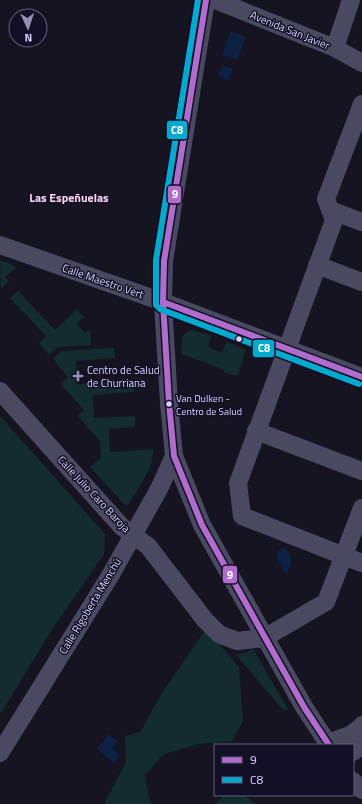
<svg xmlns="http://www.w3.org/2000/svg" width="362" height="804" font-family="'Titillium Web',sans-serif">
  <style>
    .green { fill: #132c2d }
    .water { fill: #0d2144 }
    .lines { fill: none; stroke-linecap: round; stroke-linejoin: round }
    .minor { stroke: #4a4962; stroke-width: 18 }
    .bus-1-casing { stroke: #130f26; stroke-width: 9 }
    .bus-2-casing { stroke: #130f26; stroke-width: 9 }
    .bus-1 { stroke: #b06ccc; stroke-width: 6 }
    .bus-2 { stroke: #00a9ce; stroke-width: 6 }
    .bus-dot { fill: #d9d4ff; stroke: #130f26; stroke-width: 1.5 }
    .poi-dot { fill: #9591b1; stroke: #130f26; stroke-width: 1.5 }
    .labels { text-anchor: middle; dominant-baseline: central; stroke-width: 3; stroke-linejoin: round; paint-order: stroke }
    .bus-label { font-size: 10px; fill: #d9d4ff; stroke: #130f26; text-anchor: start }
    .street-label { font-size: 11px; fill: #d9d4ff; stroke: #130f26 }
    .poi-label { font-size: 11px; fill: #d9d4ff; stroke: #130f26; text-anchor: start }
    .neighbourhood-label { font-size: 12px; font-weight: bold; fill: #ffd6f0; stroke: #130f26 }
    .line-badge { stroke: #130f26; stroke-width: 1.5 }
    .badge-label { font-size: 11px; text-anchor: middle; font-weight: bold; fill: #fff }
  </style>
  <rect width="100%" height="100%" fill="#161421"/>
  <!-- green -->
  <path class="green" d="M0,260L17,267L5,277L9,281L1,289Z
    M18,291L55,330L77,309L84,317L77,324L85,333L89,330L90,331L91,345L58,347L49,355L39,343L46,336L10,298Z
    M193,330L211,336L208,347L222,353L226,342L246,349L238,376L224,373V370L185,355H182C182,344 179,332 193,330Z
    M114,348L115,358L76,361L78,384L133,381L134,392L93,395L94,418L135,416V427L109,429L110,452L153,449C154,469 138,488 128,505H125L90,467L101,458L100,441L78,416L84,410L61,384L68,377L53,359L61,351Z
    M0,416L105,534L104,554L49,634L0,715Z
    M206,629L239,667L243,721L232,741L199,744L164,754L145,775L150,801L153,804H106L105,802L126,762L125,736L140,732L162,693Z
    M253,649L288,709L284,711L236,655L245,653Z
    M225,795H244L256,804H214Z"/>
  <!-- water -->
  <path class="water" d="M231,31L246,37L237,60L222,55Z
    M222,65L233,69L229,81L218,76Z
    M284,548C292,552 294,567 286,572H284C281,564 274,556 279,549Z
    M109,734L118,742L112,749L120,755L114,763L97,749Z"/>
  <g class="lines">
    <!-- minor -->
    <path class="minor" d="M206,0L164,261L163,302L169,403L174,456L202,525L304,707L329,745
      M215,0L335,48L362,63
      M335,48L351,0
      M362,104L326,199L334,220L238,483L242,516L362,563
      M330,210L362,222
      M0,245L163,302L362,377
      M317,265L362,282
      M0,391L122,527L148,546L205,620L219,634L237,641L264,638L326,602L362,508
      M256,431L362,471
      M328,743L350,735L361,727L362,725
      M353,752L362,745
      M0,753L110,576L159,489L174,456
      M353,781L362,790"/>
    <!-- bus-1 casing -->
    <g class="bus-1-casing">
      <path id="bus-1" d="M206,0L164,261L163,302L169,403L174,456L202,525L304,707L329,745
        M163,302L362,377"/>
    </g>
    <!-- bus-2 casing -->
    <g class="bus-2-casing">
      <path id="bus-2" d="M198,0L156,260V305L160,309L359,384"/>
    </g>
    <!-- bus-1 -->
    <use href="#bus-1" class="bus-1"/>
    <!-- bus-2 -->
    <use href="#bus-2" class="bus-2"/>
  </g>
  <!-- markers -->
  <g class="bus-dot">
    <circle cx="239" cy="339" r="3.5"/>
    <circle cx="169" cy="404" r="3.5"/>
  </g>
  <path class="poi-dot" d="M76 370h4v4h4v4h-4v4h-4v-4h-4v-4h4z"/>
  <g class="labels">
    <!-- bus labels -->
    <g class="bus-label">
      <text x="176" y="398">Van Dulken -<tspan x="176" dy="13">Centro de Salud</tspan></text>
    </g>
    <!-- street labels -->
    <g class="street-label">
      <text transform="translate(290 30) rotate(22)">Avenida San Javier</text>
      <text transform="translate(103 281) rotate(19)">Calle Maestro Vert</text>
      <text transform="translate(94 494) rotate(47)">Calle Julio Caro Baroja</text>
      <text transform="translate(90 606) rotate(-59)">Calle Rigoberta Menchú</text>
    </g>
    <!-- poi labels -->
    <g class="poi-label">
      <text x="87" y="370">Centro de Salud<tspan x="87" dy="13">de Churriana</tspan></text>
    </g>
    <!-- neighbourhood labels -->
    <g class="neighbourhood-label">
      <text x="69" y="197">Las Espeñuelas</text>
    </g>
  </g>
  <g class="line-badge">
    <rect x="166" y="120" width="22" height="20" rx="4" fill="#00a9ce"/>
    <rect x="167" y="185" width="15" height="19" rx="4" fill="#b06ccc"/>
    <rect x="252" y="339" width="23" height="19" rx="4" fill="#00a9ce"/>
    <rect x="222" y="565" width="16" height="19" rx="4" fill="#b06ccc"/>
  </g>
  <g class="badge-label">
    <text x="177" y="134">C8</text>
    <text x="175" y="198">9</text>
    <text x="264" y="352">C8</text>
    <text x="230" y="579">9</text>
  </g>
  <!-- legend -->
  <rect x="214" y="744" width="140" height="52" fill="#130f26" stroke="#625e7d"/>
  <rect x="222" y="757" width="20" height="6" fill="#b06ccc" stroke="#625e7d"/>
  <text x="250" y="764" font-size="12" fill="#d9d4ff">9</text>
  <rect x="222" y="777" width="20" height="6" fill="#00a9ce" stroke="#625e7d"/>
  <text x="250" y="784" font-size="12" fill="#d9d4ff">C8</text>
  <!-- north arrow -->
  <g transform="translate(28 28) rotate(177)"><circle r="19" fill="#130f26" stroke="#625e7d"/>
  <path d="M0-3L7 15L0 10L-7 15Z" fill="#9591b1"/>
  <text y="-6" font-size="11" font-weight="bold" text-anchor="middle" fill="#d9d4ff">N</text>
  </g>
</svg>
